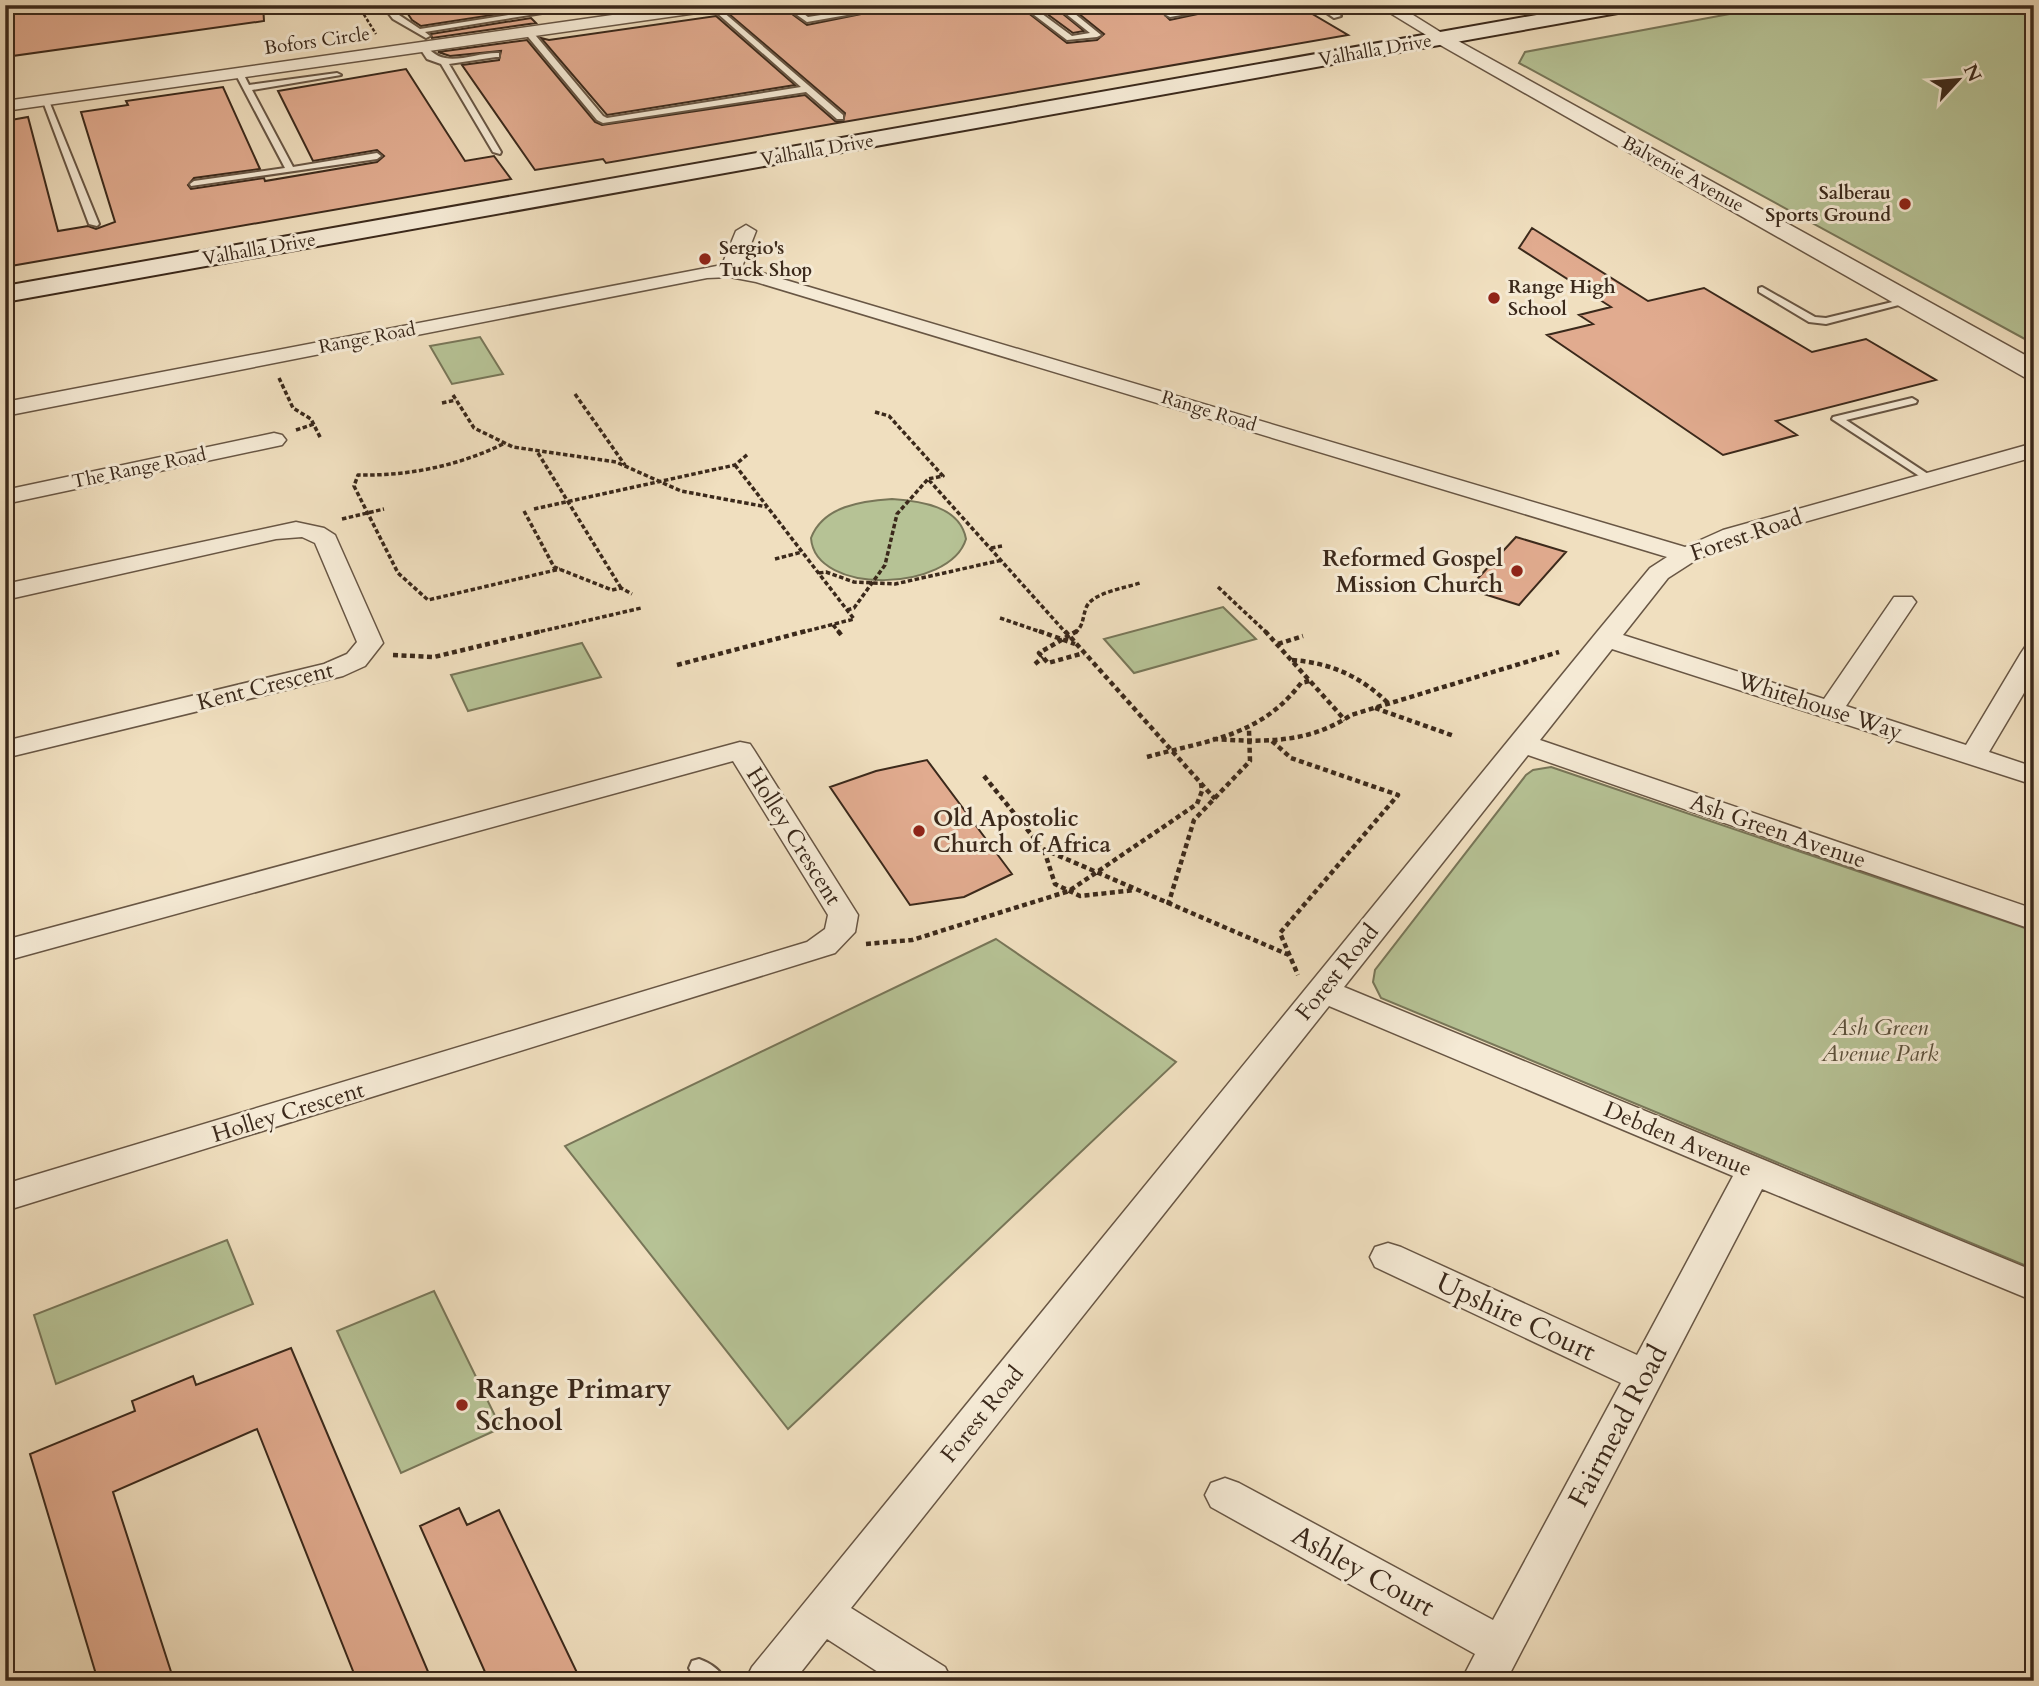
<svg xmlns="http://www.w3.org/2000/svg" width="2039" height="1686" font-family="Cardo,serif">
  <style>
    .green { fill: #b6c295; stroke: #787658; stroke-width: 2 }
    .building { fill: #e1ab8f; stroke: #3b291b; stroke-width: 2 }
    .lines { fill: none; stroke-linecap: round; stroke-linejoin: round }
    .service-casing { stroke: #685644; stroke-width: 4 }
    .minor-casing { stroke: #685644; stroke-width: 3 }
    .tertiary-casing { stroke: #685644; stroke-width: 3 }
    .secondary-casing { stroke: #3b291b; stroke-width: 4 }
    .path-far2 { stroke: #3b291b; stroke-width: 2.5; stroke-dasharray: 3.5 2; stroke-linecap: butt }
    .path-far1 { stroke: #3b291b; stroke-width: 3.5; stroke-dasharray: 4.5 2.5; stroke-linecap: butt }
    .path { stroke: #3b291b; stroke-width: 4.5; stroke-dasharray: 5 3.5; stroke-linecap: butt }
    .service { fill: #f5ead5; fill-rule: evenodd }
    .minor { fill: #f5ead5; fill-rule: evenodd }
    .tertiary { fill: #f5ead5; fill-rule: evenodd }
    .secondary { fill: #f5ead5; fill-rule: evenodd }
    .poi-dot { fill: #8f2418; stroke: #f5ead5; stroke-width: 2.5 }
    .labels { text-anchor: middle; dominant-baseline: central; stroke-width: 6; stroke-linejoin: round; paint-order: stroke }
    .far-street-label { font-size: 19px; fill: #3b291b; stroke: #f5ead5 }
    .far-poi-label { font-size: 19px; font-weight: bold; fill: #3b291b; stroke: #f5ead5; text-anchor: start }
    .street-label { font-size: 23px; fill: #3b291b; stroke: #f5ead5 }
    .poi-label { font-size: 23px; font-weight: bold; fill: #3b291b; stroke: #f5ead5; text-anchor: end }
    .park-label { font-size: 23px; font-style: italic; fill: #5a4f3a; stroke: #f5ead5 }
    .near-street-label { font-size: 28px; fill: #3b291b; stroke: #f5ead5 }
    .near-poi-label { font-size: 28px; font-weight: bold; fill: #3b291b; stroke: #f5ead5; text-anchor: start }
  </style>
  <rect width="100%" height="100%" fill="#f0dfbf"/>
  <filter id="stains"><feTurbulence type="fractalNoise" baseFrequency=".00286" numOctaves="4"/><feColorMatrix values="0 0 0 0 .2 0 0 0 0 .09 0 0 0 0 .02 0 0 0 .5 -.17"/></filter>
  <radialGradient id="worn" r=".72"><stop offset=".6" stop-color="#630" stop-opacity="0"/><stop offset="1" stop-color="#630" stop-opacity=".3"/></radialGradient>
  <!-- green -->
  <path class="green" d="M1778,5H2034V344L1519,63L1525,52Z
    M480,337L503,374L452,384L430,346Z
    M892,499C920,501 960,506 966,539C950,592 815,596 811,538C823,506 862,501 892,499Z
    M1223,607L1256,639L1134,673L1104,639Z
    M582,643L601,677L468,711L451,675Z
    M1551,767L2034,931V1269L1381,998L1373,982L1375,970L1526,775L1533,770Z
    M996,939L1176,1062L788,1429L565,1146Z
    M227,1240L253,1304L56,1384L34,1315Z
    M434,1291L501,1428L401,1473L337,1331Z"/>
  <!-- building -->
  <path class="building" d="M5,5H263L264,21L5,57Z
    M402,5H521L525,10L421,26L412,20Z
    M797,5H866L809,14Z
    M906,5H1018L1067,43L1097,40L1104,34L1068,5H1203L1164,14L1170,20L1240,5H1297L1348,35L606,163L603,159L535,170L462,65L499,60L501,51L450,56L438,52L527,40L595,122L602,125L805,95L835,121L843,122L845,113L729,14L781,6L807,25Z
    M1035,5H1052L1084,31L1073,33Z
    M716,16L795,85L607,115L541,38L549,40Z
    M531,18L536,23L432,38L431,34Z
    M406,69L465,161L494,156L511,179L5,267V121L28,117L58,231L88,226L96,229L115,222L81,112L128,105L126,101L223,87L260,169L194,178L188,185L191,189L264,178L265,181L377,162L384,156L377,150L313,161L278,91Z
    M1532,228L1648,301L1704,288L1812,352L1866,339L1936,380L1776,421L1797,435L1723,455L1547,335L1593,324L1579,315L1611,307L1519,248Z
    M1516,537L1566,552L1519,605L1468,589Z
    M927,760L1012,874L964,897L910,905L830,787L876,771Z
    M291,1348L432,1681H357L257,1429L113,1492L174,1681H98L30,1454L135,1411L132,1401L193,1376L196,1385Z
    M459,1508L467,1525L499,1510L581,1681H489L420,1526Z"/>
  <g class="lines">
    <!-- service casing -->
    <g class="service-casing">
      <path id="service" d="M382,5H390L399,15L420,29L572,5H592L425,32L430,36L426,38L393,19Z
        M642,5H650L659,14L652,16Z
        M708,5H715L843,115V119H837L806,92L603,123L597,120L524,32L531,30L603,116L607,118L801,87Z
        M783,5H792L808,17L885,5H904L807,22Z
        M1021,5H1030L1072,36L1090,33L1055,5H1064L1101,35L1097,37L1067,40Z
        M1218,5H1238L1170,17L1166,15Z
        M1315,5H1325L1341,16L1334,18Z
        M420,45H426C444,71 472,52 499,53V57H496L449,64L501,152L500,154L493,152L441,64L427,59L419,47Z
        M236,71H242L249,85L337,73L341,75L252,90L293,167L377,153L381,156L377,159L191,186L190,184L194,181L285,168L235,73Z
        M42,99L49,101L99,224L97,226L89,224Z
        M1762,287L1815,317L1826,318L1909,298L1914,301L1826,324L1809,322L1759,292V288Z
        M1912,398L1917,401L1916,403L1846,420L1934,478V482L1930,483L1832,419L1833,417Z
        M699,1659C710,1663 721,1670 725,1681C710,1681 696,1684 689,1668L692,1661Z"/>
    </g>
    <!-- minor casing -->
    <g class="minor-casing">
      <path id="minor" d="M683,5H726L718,10L5,111V101Z
        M1377,5H1397L1450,38L1448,41H1436Z
        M746,225L756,231L742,267L1685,547L1723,530L2034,443V457L1741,540L1696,560L1668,578L1623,635L1824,699L1894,597H1912L1916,602L1846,706L1966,745L2021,653L2025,647L2034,645V676L1989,752L2034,767V785L1612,649L1540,740L2034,909V930L1528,755L1344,987L2034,1271V1301L1762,1189L1506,1681H1461L1475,1654L1211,1507L1205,1495L1211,1483L1225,1478L1239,1483L1493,1620L1621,1383L1375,1267L1370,1257L1375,1247L1388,1243L1401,1247L1637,1355L1733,1176L1329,1006L851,1608L945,1667L952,1681H892L827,1639L794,1681H745L752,1667L1597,632L1650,568L1667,557L756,282L730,277L707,278L5,416V402L722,265L736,231Z
        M274,433L282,435L286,440L282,445L5,504V490Z
        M296,522L324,528L335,535L383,643L365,666L343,676L5,758V741L324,664L347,654L357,642L315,543L302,537L276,539L5,600V584Z
        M740,742L750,744L754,750L858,915L855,932L835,953L5,1211V1184L807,942L825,929L828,915L733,761L5,961V940Z"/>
    </g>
    <!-- tertiary casing -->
    <g class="tertiary-casing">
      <path id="tertiary" d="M1442,32L2034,360V379L2024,377L1435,42L1432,38L1435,34Z"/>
    </g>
    <!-- secondary casing -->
    <g class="secondary-casing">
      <path id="secondary" d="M1593,5H1639L1629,11L5,302V286Z"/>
    </g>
    <!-- path-far2 -->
    <path class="path-far2" d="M358,5L376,34"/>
    <!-- path-far1 -->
    <path class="path-far1" d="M279,378L293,408L311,419L321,439
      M575,394L625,465
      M453,395L474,428L513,447L616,462L681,491L767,507
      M442,403L456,400
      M875,412L889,416L943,476L928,479L1066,633
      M296,430L314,424
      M503,444C458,466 408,476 358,475L354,486L398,573L428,600L560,569
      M538,453L621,588
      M735,465L854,619L799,633
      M534,509L735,465L748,454
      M524,511L554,567L612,590L621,588L632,594
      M342,519L384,509
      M991,548L1002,546
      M775,559L802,552
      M819,573L826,572L854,582L895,584L1002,560
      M1218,587L1267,633
      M847,610L854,608L885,565L897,514L928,479
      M1000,618L1044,633
      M833,625L840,633
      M534,633L641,608
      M1075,633C1084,625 1082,619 1086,608C1091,593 1125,588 1140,583"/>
    <!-- path -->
    <path class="path" d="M838,631L842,636
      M1039,631L1075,644
      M1065,631L1215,799
      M1077,631L1039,653L1048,663L1084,653
      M1265,631L1345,720
      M1278,644L1303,636
      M393,655L434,657L542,631
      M1292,660C1331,663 1360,676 1388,703
      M1035,664L1043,657
      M677,665L806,631
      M1375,708L1454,736
      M1213,739C1263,742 1308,744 1351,715L1559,652
      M1272,741L1291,758L1398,795L1280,933L1298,975
      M1147,757C1208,740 1260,737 1301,683L1310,681
      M984,776L1043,849L1289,955
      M1044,850L1055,884L1080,896L1135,890
      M1168,905L1194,820L1250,761L1249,730
      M866,944L912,940L1069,891L1197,804L1202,791L1201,783"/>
    <!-- service -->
    <use href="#service" class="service"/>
    <!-- minor -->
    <use href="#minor" class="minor"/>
    <!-- tertiary -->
    <use href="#tertiary" class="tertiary"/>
    <!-- secondary -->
    <use href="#secondary" class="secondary"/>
  </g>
  <!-- markers -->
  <g class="poi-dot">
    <circle cx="1905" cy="204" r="7"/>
    <circle cx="705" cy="259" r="7"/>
    <circle cx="1494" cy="298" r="7"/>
    <circle cx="1517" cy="571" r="7"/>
    <circle cx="919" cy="831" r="7"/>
    <circle cx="462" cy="1405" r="7"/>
  </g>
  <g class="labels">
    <!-- far-street labels -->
    <g class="far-street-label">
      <text transform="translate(317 41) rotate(-8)">Bofors Circle</text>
      <text transform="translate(1375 50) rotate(-10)">Valhalla Drive</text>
      <text transform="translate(817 150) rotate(-10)">Valhalla Drive</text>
      <text transform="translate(1683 174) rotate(29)">Balvenie Avenue</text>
      <text transform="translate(259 249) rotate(-10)">Valhalla Drive</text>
      <text transform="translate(367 338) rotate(-11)">Range Road</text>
      <text transform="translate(1209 411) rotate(17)">Range Road</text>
      <text transform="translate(139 468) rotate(-12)">The Range Road</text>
    </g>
    <!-- far-poi labels -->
    <g class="far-poi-label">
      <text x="1891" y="193" text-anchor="end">Salberau<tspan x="1891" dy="22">Sports Ground</tspan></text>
      <text x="719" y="248">Sergio's<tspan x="719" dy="22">Tuck Shop</tspan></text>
      <text x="1508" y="287">Range High<tspan x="1508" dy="22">School</tspan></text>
    </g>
    <!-- street labels -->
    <g class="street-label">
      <text transform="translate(1746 535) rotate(-19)">Forest Road</text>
      <text transform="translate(265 686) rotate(-14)">Kent Crescent</text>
      <text transform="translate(1820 706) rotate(18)">Whitehouse Way</text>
      <text transform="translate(1778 831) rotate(19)">Ash Green Avenue</text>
      <text transform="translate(794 836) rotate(58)">Holley Crescent</text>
      <text transform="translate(1337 972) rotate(-51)">Forest Road</text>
      <text transform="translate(288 1112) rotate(-17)">Holley Crescent</text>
      <text transform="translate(1678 1139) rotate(23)">Debden Avenue</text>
      <text transform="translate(982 1414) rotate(-51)">Forest Road</text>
    </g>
    <!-- poi labels -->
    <g class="poi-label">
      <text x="1503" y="558">Reformed Gospel<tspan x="1503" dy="26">Mission Church</tspan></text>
      <text x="933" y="818" text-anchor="start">Old Apostolic<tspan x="933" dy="26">Church of Africa</tspan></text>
    </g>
    <!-- park labels -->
    <g class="park-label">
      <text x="1880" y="1027">Ash Green<tspan x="1880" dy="26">Avenue Park</tspan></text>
    </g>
    <!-- near-street labels -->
    <g class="near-street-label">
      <text transform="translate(1516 1317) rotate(25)">Upshire Court</text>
      <text transform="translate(1618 1426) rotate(-62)">Fairmead Road</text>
      <text transform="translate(1363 1571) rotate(29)">Ashley Court</text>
    </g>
    <!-- near-poi labels -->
    <g class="near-poi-label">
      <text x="476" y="1389">Range Primary<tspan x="476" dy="32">School</tspan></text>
    </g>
  </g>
  <!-- margin -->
  <rect width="2039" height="1686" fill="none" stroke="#f0dfbf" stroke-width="28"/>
  <rect x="7" y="7" width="2025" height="1672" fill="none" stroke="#3b291b" stroke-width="3.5"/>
  <rect x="14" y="14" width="2011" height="1658" fill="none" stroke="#3b291b" stroke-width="2"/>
  <!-- north arrow -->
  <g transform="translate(1958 80) rotate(64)" stroke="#f5ead5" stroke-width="5" paint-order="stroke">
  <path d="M0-5L12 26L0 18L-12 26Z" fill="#3b291b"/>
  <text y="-10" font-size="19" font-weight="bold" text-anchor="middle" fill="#3b291b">N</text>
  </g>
  <rect width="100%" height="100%" filter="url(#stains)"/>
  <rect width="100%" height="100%" fill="url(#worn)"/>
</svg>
